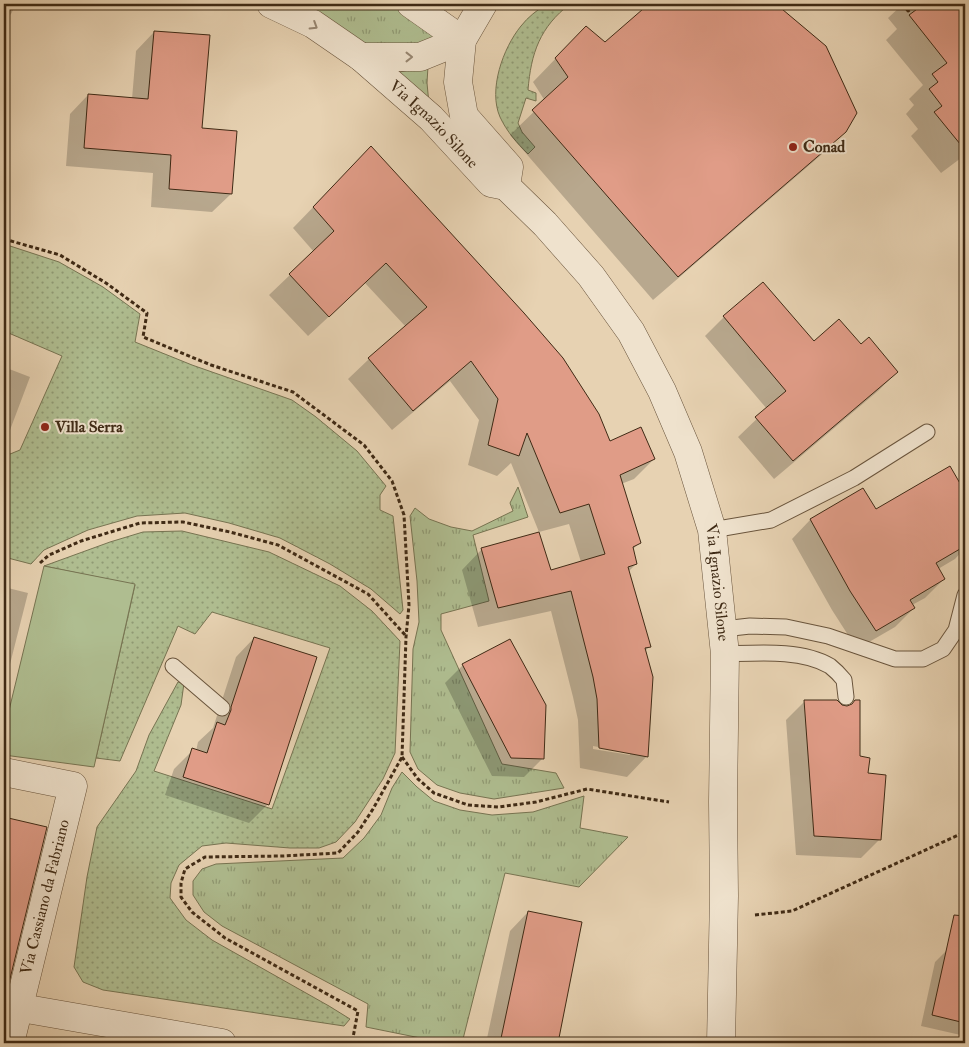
<svg xmlns="http://www.w3.org/2000/svg" width="969" height="1047" font-family="'IM FELL Double Pica',serif">
  <style>
    .grass { fill: url(#grass-tufts); stroke: #777452 }
    .garden { fill: url(#garden-dots); stroke: #777452 }
    .pitch { fill: #afbd90; stroke: #777452 }
    .shadow { fill: #0003; fill-rule: evenodd }
    .building { fill: #e09c87; stroke: #3f2a15 }
    .lines { fill: none; stroke-linecap: round; stroke-linejoin: round }
    .lane-casing { stroke: #69543c; stroke-width: 17 }
    .street-casing { stroke: #69543c; stroke-width: 29 }
    .path { stroke: #3f2a15; stroke-width: 3; stroke-dasharray: 4 2.5; stroke-linecap: butt }
    .lane { stroke: #efe2cd; stroke-width: 15 }
    .street { stroke: #efe2cd; stroke-width: 28 }
    .oneway { stroke: #978671 }
    .poi-dot { fill: #8f2418; stroke: #efe2cd; stroke-width: 2 }
    .labels { text-anchor: middle; dominant-baseline: central; stroke-width: 4; stroke-linejoin: round; paint-order: stroke }
    .street-label { font-size: 16px; fill: #3f2a15; stroke: #efe2cd }
    .poi-label { font-size: 16px; font-weight: bold; fill: #3f2a15; stroke: #efe2cd; text-anchor: start }
  </style>
  <defs>
    <pattern id="grass-tufts" width="24" height="20" patternUnits="userSpaceOnUse" patternTransform="scale(1.25)"><rect width="24" height="20" fill="#afbd90"/><path d="M3 7l-1-3M5 7V3M7 7l1-3M15 17l-1-3M17 17v-4M19 17l1-3" fill="none" stroke="#909a74"/></pattern>
    <pattern id="garden-dots" width="8" height="8" patternUnits="userSpaceOnUse" patternTransform="scale(1.25)"><rect width="8" height="8" fill="#afbd90"/><path d="M2 2h.1M6 6h.1" fill="none" stroke="#909a74" stroke-width="1.8" stroke-linecap="round"/></pattern>
  </defs>
  <rect width="100%" height="100%" fill="#e7d2b2"/>
  <filter id="stains"><feTurbulence type="fractalNoise" baseFrequency=".004" numOctaves="4"/><feColorMatrix values="0 0 0 0 .2 0 0 0 0 .09 0 0 0 0 .02 0 0 0 .5 -.17"/></filter>
  <radialGradient id="worn" r=".72"><stop offset=".6" stop-color="#630" stop-opacity="0"/><stop offset="1" stop-color="#630" stop-opacity=".3"/></radialGradient>
  <!-- grass -->
  <path class="grass" d="M300,4H387C405,10 419,22 433,35V39L415,45L392,49L358,42Z
    M428,66L427,83L429,104L395,73Z
    M518,487L528,517L473,535L489,601L441,614V630L502,764L556,773L564,788L494,799L460,793L437,785L418,769L410,752L413,649L419,622L417,581L410,516L415,508L429,519L451,527L472,531L513,511L510,503Z
    M402,772L417,787L434,801L460,810L492,815L533,812L584,796L580,828L628,837L579,887L505,873L462,1043H445L366,1027L368,1004L222,926L204,912L193,895V881L202,869L216,864L343,858L364,838L381,815L392,788Z"/>
  <!-- garden -->
  <path class="garden" d="M547,4H570C540,27 531,53 528,90L536,93V101L526,98L518,123L522,132L535,147L528,154C517,143 507,132 500,117C488,90 503,48 521,26C528,17 537,10 547,4Z
    M4,244L59,262L103,287L140,314L135,342L192,365L292,400L316,417L357,451L386,486L380,495V510L393,516L403,610L400,614L371,589L330,564L280,538L229,523L185,513L137,516L88,530L44,550L31,564L4,557V455L5,456L20,450L62,356L4,331Z
    M182,531L269,552L340,586L372,611L400,641L395,753L383,779L355,822L336,842L319,848H290L226,843L202,846L179,865L171,883L170,898L186,920L212,940L329,1006L350,1019L344,1026L103,990L83,982L74,967L87,877L97,827L136,771L149,735L178,682L184,683L181,705L154,771L272,809L330,648L212,612L195,634L178,626L120,761L96,758L135,585L44,566L110,542L143,532Z"/>
  <!-- pitch -->
  <path class="pitch" d="M44,566L135,584L94,767L4,755V731Z"/>
  <!-- shadow -->
  <path class="shadow" d="M4,4H16L11,14L4,21Z
    M670,4H774L825,47L845,131L821,155L653,300L510,135L545,101L533,82L562,52L605,43L644,10Z
    M903,4H965V155L941,173L911,136L918,129L906,114L914,105L909,99L923,85L886,40L897,29L888,18Z
    M154,32L231,194L212,212L151,207L153,173L66,166L70,114L88,95L132,99L136,51Z
    M351,168L609,443L654,459L634,479L621,484L639,543L632,550L636,564L628,572L649,647L644,652L647,756L627,777L580,768L578,720L573,697L551,611L478,627L462,570L482,549L550,572L581,562L569,524L539,532L511,463L497,476L468,465L479,420L450,381L392,430L348,379L369,359L406,327L365,283L308,336L269,295L314,252L293,228ZM593,746L630,753V755L593,749Z
    M763,283L814,342L860,346L897,372L878,391L774,479L738,437L767,409L705,336L724,317Z
    M4,367L30,377L4,446Z
    M949,467L965,494V548L955,559L938,569L944,579L925,598L912,605L914,608L895,627L857,649L832,610L792,539L810,520L863,490L875,510Z
    M4,587L28,593L4,688Z
    M254,638L268,804L249,823L165,795L174,769L193,750L196,751L198,742L213,728L236,657Z
    M463,665L543,758L524,777L492,776L445,683Z
    M805,701L858,757L867,774L880,839L861,858L796,855L786,720Z
    M4,818L45,828L10,970L4,977Z
    M528,912L580,923L557,1043H486L510,931Z
    M946,951L965,955V1036L921,1026L935,962Z"/>
  <!-- building -->
  <path class="building" d="M665,4H776L826,46L857,113L846,132L678,277L532,110L568,77L555,58L586,26L605,42L643,9Z
    M924,4H965V150L934,112L942,106L929,89L938,82L932,74L947,63L909,15Z
    M154,31L210,35L202,128L237,131L232,194L169,189L171,155L84,148L88,94L148,99Z
    M371,146L524,313L563,358L599,414L610,441L641,427L655,459L620,475L641,543L633,547L637,564L628,567L651,647L645,648L653,677L648,757L599,748L597,699L593,677L571,591L498,608L481,548L539,532L551,570L605,554L589,504L560,513L527,433L519,456L488,445L498,399L471,361L413,411L368,358L427,307L386,263L329,317L289,274L334,231L313,207Z
    M763,282L814,341L839,319L861,344L869,337L898,372L793,461L755,417L786,391L723,316Z
    M950,466L965,492V546L936,563L945,579L910,600L915,608L876,631L850,591L810,519L863,488L876,509Z
    M254,637L317,657L269,805L183,777L192,748L207,753L217,722L225,725L231,710V707Z
    M510,639L546,705L544,759L511,758L462,664Z
    M804,700H837L842,705L847,706L852,704L855,700H860V756L870,758L868,773L886,775L881,840L814,836Z
    M4,817L47,827L8,987H4Z
    M528,911L582,922L558,1043H500Z
    M954,915L965,916V1023L932,1015Z"/>
  <g class="lines">
    <!-- lane casing -->
    <g class="lane-casing">
      <path id="lane" d="M712,530L771,520L854,478L927,432
        M723,629L750,626L786,627L828,636L895,659H923L943,649L956,630L965,595
        M725,654C757,653 802,649 830,666C835,670 840,675 844,680L846,697
        M173,666L222,708"/>
    </g>
    <!-- street casing -->
    <g class="street-casing">
      <g id="street">
        <path id="s1" d="M271,4L313,24L361,57L431,118L491,183L506,186"/>
        <path d="M411,4L462,40"/>
        <path id="s2" d="M483,4L462,40L458,82L464,116L509,167L506,186L545,224L591,276L631,332L662,391L688,452L712,530L725,654L723,802L724,896L721,1043"/>
        <path d="M361,57H420L462,40"/>
        <path d="M4,772L73,786L10,1043"/>
        <path d="M4,1005L222,1043"/>
      </g>
    </g>
    <!-- path -->
    <path class="path" d="M903,4L908,11L918,4
      M4,239L60,255L106,283L147,313L143,337L211,365L293,392L364,445L392,481L404,515L409,605L406,637L402,757L373,809L358,832L338,853L283,856L205,857L185,869L181,883V897L192,912L225,938L358,1011L352,1043
      M40,563L49,555L81,541L140,523L183,522L230,532L278,545L368,594L406,636
      M402,757L418,779L434,793L468,805L498,807L536,802L587,789L669,802
      M755,915L792,911L965,832"/>
    <!-- lane -->
    <use href="#lane" class="lane"/>
    <!-- street -->
    <use href="#street" class="street"/>
  </g>
  <!-- one-way arrows -->
  <defs><path id="oneway-chevron" d="M-2-3.5L2.5 0L-2 3.5" fill="none" stroke-width="1.6" stroke-linecap="round" stroke-linejoin="round" transform="scale(1.25)"/></defs>
  <g class="oneway">
    <use href="#oneway-chevron" transform="translate(314 26) rotate(32)"/>
    <use href="#oneway-chevron" transform="translate(409 57)"/>
  </g>
  <!-- markers -->
  <g class="poi-dot">
    <circle cx="793" cy="147" r="5"/>
    <circle cx="45" cy="427" r="5"/>
  </g>
  <g class="labels">
    <!-- street labels -->
    <g class="street-label">
      <text stroke="none"><textPath href="#s1" startOffset="204">Via Ignazio Silone</textPath></text>
      <text stroke="none"><textPath href="#s2" startOffset="666">Via Ignazio Silone</textPath></text>
      <text transform="translate(45 897) rotate(-76)">Via Cassiano da Fabriano</text>
    </g>
    <!-- poi labels -->
    <g class="poi-label">
      <text x="803" y="147">Conad</text>
      <text x="55" y="427">Villa Serra</text>
    </g>
  </g>
  <!-- margin -->
  <rect width="969" height="1047" fill="none" stroke="#e7d2b2" stroke-width="20"/>
  <rect x="5" y="5" width="959" height="1037" fill="none" stroke="#3f2a15" stroke-width="2.5"/>
  <rect x="10" y="10" width="949" height="1027" fill="none" stroke="#3f2a15"/>
  <rect width="100%" height="100%" filter="url(#stains)"/>
  <rect width="100%" height="100%" fill="url(#worn)"/>
</svg>
